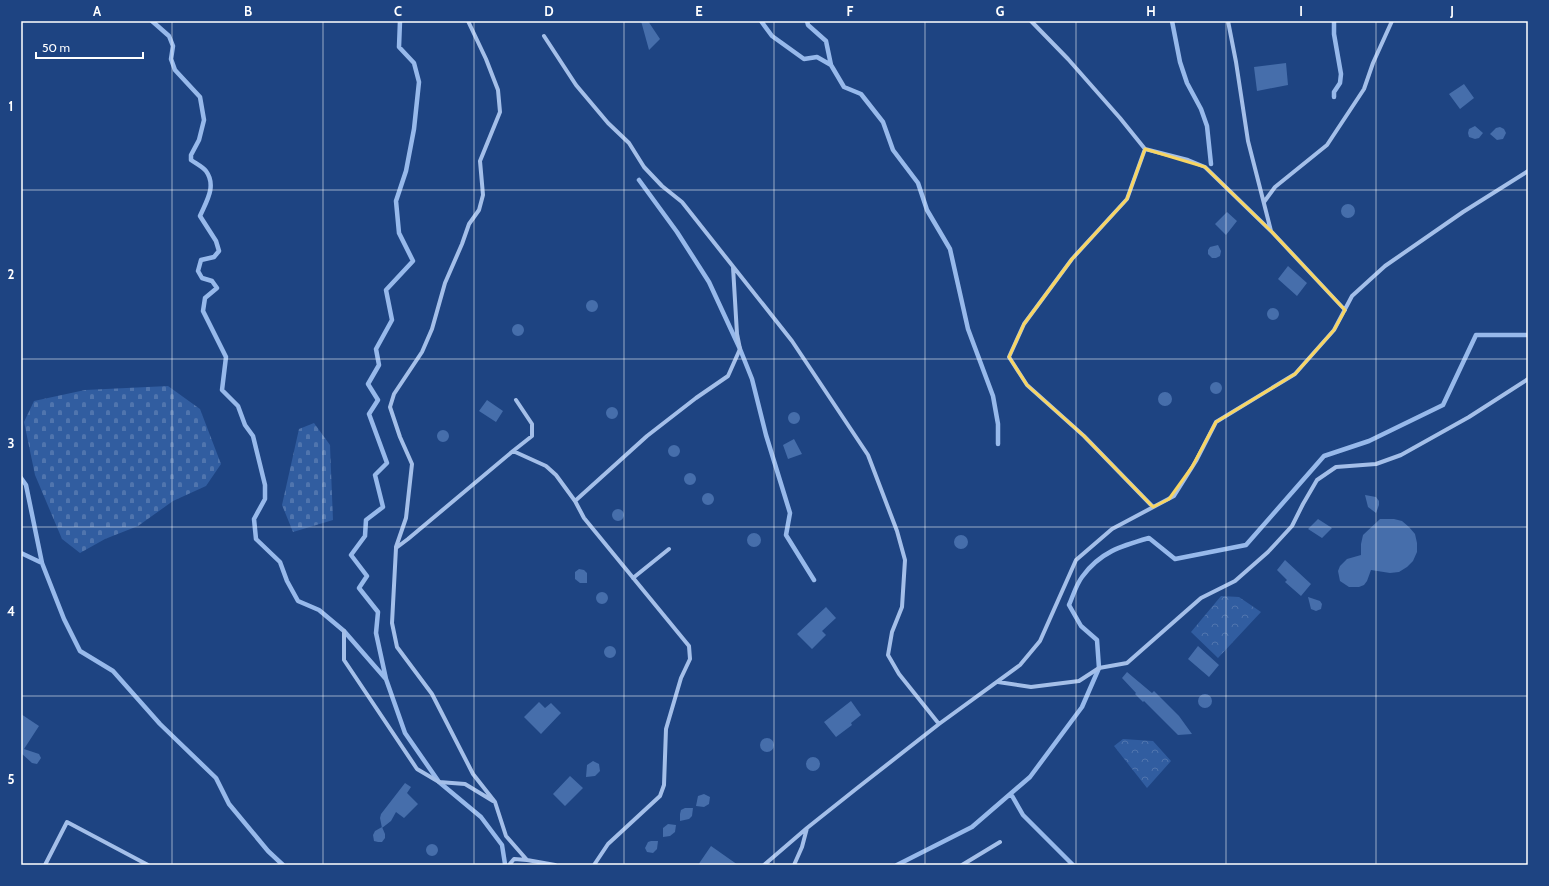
<svg xmlns="http://www.w3.org/2000/svg" width="1549" height="886" font-family="Cabin,sans-serif">
  <style>
    .forest { fill: url(#forest-crowns) }
    .cemetery { fill: url(#cemetery-stones) }
    .lines { fill: none; stroke-linecap: round; stroke-linejoin: round }
    .stream { stroke: #97b9eb; stroke-width: 4.5 }
    .building { fill: #466eab }
    .minor { stroke: #a4bfe9; stroke-width: 4 }
    .marked { fill: none; stroke: #f8d562; stroke-width: 3; stroke-linejoin: round }
    .grid { fill: none; stroke: #fff; stroke-width: 1; stroke-opacity: 0.55 }
    .neatline { fill: none; stroke: #fff; stroke-width: 1.5 }
    .grid-label { font-size: 13px; text-anchor: middle; font-weight: bold; fill: #fff }
  </style>
  <defs>
    <pattern id="forest-crowns" width="20" height="18" patternUnits="userSpaceOnUse"><rect width="20" height="18" fill="#315da0"/><path d="M2 6a3 3 0 1 1 6 0M12 15a3 3 0 1 1 6 0" fill="none" stroke="#5075ae"/></pattern>
    <pattern id="cemetery-stones" width="16" height="16" patternUnits="userSpaceOnUse"><rect width="16" height="16" fill="#315da0"/><path d="M2 7V4a2 2 0 0 1 4 0v3zM10 15v-3a2 2 0 0 1 4 0v3z" fill="#5075ae"/></pattern>
  </defs>
  <rect width="100%" height="100%" fill="#1e4482"/>
  <!-- forest -->
  <path class="forest" d="M1221,596L1239,597L1261,612L1218,658L1191,632Z
    M1123,739L1153,741L1171,761L1147,788L1114,746Z"/>
  <!-- cemetery -->
  <path class="cemetery" d="M168,386L200,409L221,464L206,486L173,501L138,526L105,539L80,553L62,539L35,475L24,422L34,401L85,390Z
    M314,423L330,445L333,520L293,532L282,505L299,429Z"/>
  <g class="lines">
    <!-- stream -->
    <path class="stream" d="M152,21L169,36L173,46L171,59L175,70L200,97L204,120L199,140L191,155V160C195,163 203,167 206,171C217,186 206,202 200,216L216,241L219,251L214,257L201,260L198,271L202,278L212,281L217,288L205,298L203,311L226,357L222,390L238,406L245,425L253,436L265,485V499L254,519L256,539L280,562L287,581L298,601L319,610L344,631L385,678
      M400,21L399,47L414,63L419,82L414,129L406,171L396,201L399,233L413,261L386,290L392,320L376,349L379,365L368,384L378,400L369,414L387,463L375,475L383,507L366,520L365,536L351,555L367,576L359,588L378,612L376,633L386,679L405,733L439,782L481,817L502,845L505,864
      M761,21L772,36L804,59L817,57L831,65L844,87L861,94L883,122L893,150L918,183L927,210L950,249L968,329L993,396L998,424V444
      M807,21L808,25L826,41L831,65
      M1172,21L1180,62L1187,83L1201,109L1207,126L1211,164
      M1334,97V92L1340,83L1341,74L1334,34V21
      M639,180L677,232L709,282L740,349L752,379L766,435L790,513L786,535L814,580
      M21,478L26,485L42,563L64,619L80,651L113,671L160,724L216,778L229,804L268,851L283,865
      M21,553L42,563
      M1011,794L1023,815L1073,865
      M897,865L972,827L1030,777L1082,707L1099,668L1097,640L1081,626L1069,605C1073,596 1076,585 1082,577C1100,552 1121,546 1149,538L1175,559L1246,545L1324,456L1369,441L1443,405L1476,335H1528"/>
  </g>
  <!-- building -->
  <path class="building" d="M641,21H648L660,39L649,50Z
    M1286,63L1288,85L1257,91L1254,67Z
    M1464,84L1474,98L1460,109L1449,94Z
    M1475,126L1483,133L1479,138L1475,139L1469,137L1468,133L1469,129Z
    M1496,128L1500,127L1504,129L1506,133L1503,139L1497,140L1490,134Z
    M1341 211a7 7 0 1 1 14 0a7 7 0 1 1-14 0Z
    M1227,212L1237,221L1226,235L1215,224Z
    M1218,245L1221,251L1220,256L1216,258H1212L1208,254V250L1210,247Z
    M1288,266L1307,283L1297,296L1278,279Z
    M586 306a6 6 0 1 1 12 0a6 6 0 1 1-12 0Z
    M1267 314a6 6 0 1 1 12 0a6 6 0 1 1-12 0Z
    M512 330a6 6 0 1 1 12 0a6 6 0 1 1-12 0Z
    M1210 388a6 6 0 1 1 12 0a6 6 0 1 1-12 0Z
    M1158 399a7 7 0 1 1 14 0a7 7 0 1 1-14 0Z
    M487,400L503,411L496,422L479,411Z
    M606 413a6 6 0 1 1 12 0a6 6 0 1 1-12 0Z
    M788 418a6 6 0 1 1 12 0a6 6 0 1 1-12 0Z
    M437 436a6 6 0 1 1 12 0a6 6 0 1 1-12 0Z
    M794,439L802,454L788,459L783,445Z
    M668 451a6 6 0 1 1 12 0a6 6 0 1 1-12 0Z
    M684 479a6 6 0 1 1 12 0a6 6 0 1 1-12 0Z
    M702 499a6 6 0 1 1 12 0a6 6 0 1 1-12 0Z
    M1365,495L1376,497L1379,501V505L1376,513L1368,507Z
    M612 515a6 6 0 1 1 12 0a6 6 0 1 1-12 0Z
    M1318,519L1332,528L1322,538L1308,529Z
    M1380,519H1394L1402,521L1409,527L1415,534L1417,543V552L1413,561L1407,567L1399,572L1390,573L1371,570L1367,581L1364,585L1359,587H1349L1340,581L1338,571L1340,566L1347,559L1361,555V544L1363,535Z
    M747 540a7 7 0 1 1 14 0a7 7 0 1 1-14 0Z
    M954 542a7 7 0 1 1 14 0a7 7 0 1 1-14 0Z
    M1285,560L1311,584L1301,596L1285,582L1287,580L1277,570Z
    M579,569L584,570L587,573V583H580L575,579V572Z
    M596 598a6 6 0 1 1 12 0a6 6 0 1 1-12 0Z
    M1308,597L1320,601L1322,604L1321,609L1316,611L1311,609Z
    M826,607L836,618L822,631L826,635L812,649L797,634Z
    M1198,646L1219,665L1209,677L1188,659Z
    M604 652a6 6 0 1 1 12 0a6 6 0 1 1-12 0Z
    M1127,672L1152,693L1154,691L1179,716L1192,734L1178,735L1144,701L1143,702L1135,694L1136,693L1122,678Z
    M1198 701a7 7 0 1 1 14 0a7 7 0 1 1-14 0Z
    M851,701L861,715L851,723L852,725L836,737L824,722Z
    M539,702L545,708L551,703L561,713L541,734L524,717Z
    M21,714L39,726L24,749L39,754L41,758L37,764L32,763L21,753Z
    M760 745a7 7 0 1 1 14 0a7 7 0 1 1-14 0Z
    M806 764a7 7 0 1 1 14 0a7 7 0 1 1-14 0Z
    M593,761L599,764L600,771L595,776L586,777L587,765Z
    M570,776L583,788L565,806L553,794Z
    M405,783L411,787L407,793L418,804L404,818L396,812L391,821L382,828L380,818L381,814Z
    M704,794L710,797L709,804L704,807L696,806L698,796Z
    M693,808L692,816L689,819L680,821V814L681,810L685,808Z
    M668,824L676,825L675,832L670,836L663,837V828Z
    M382,827L385,834V838L382,842H378L374,841L373,835L375,831Z
    M651,841H658L657,849L653,853L647,852L645,848L648,842Z
    M426 850a6 6 0 1 1 12 0a6 6 0 1 1-12 0Z
    M711,846L738,865H698Z"/>
  <g class="lines">
    <!-- minor -->
    <path class="minor" d="M1031,21L1068,59L1120,118L1145,149L1188,160L1205,167L1271,231
      M1228,21L1236,62L1248,141L1271,231L1345,310
      M544,36L576,85L608,123L629,143L644,167L662,186L682,202L792,341L868,455L897,531L905,560L902,607L892,632L888,655L899,674L939,724
      M1145,149L1127,199L1072,259L1024,324L1009,357L1027,385L1084,436L1153,507
      M1264,202L1275,187L1327,145L1364,89L1373,63L1392,21
      M513,451L532,436V424L516,400
      M575,501L584,518L689,646L690,659L681,678L666,729L664,785L660,796L608,844L594,865
      M396,547L406,518L412,464L400,437L390,407L394,394L422,352L432,329L445,283L462,244L469,224L479,210L483,195L480,161L500,112L498,90L486,59L468,21
      M633,578L669,549
      M344,631V660L417,769L439,782L465,784L493,801
      M998,682L1031,687L1079,681L1099,668L1127,663L1201,598L1235,581L1268,552L1292,526L1303,504L1317,480L1336,467L1376,464L1401,455L1469,417L1528,379
      M45,865L67,822L148,865
      M509,865L514,859L527,860
      M555,865L527,860L506,836L495,802L473,774L432,694L397,647L392,623L396,548L408,539L513,451L546,466L556,475L575,501L647,436L696,398L728,376L740,349L737,334L733,267
      M764,865L807,828L856,789L939,724L1020,665L1040,641L1076,560L1112,529L1174,496L1196,461L1216,422L1295,374L1334,330L1352,296L1385,266L1463,212L1528,171
      M794,865L802,847L807,828
      M962,865L1000,842"/>
  </g>
  <!-- marked area -->
  <path class="marked" d="M1145,149L1205,167L1271,231L1345,310L1334,330L1295,374L1216,422L1192,467L1169,499L1153,507L1084,436L1027,385L1009,357L1024,324L1072,259L1127,199Z"/>
  <!-- grid -->
  <path class="grid" d="M172,21V865M323,21V865M474,21V865M624,21V865M774,21V865M925,21V865M1076,21V865M1226,21V865M1376,21V865M21,190H1528M21,359H1528M21,527H1528M21,696H1528"/>
  <!-- border -->
  <rect width="1549" height="886" fill="none" stroke="#1e4482" stroke-width="44"/>
  <!-- scale -->
  <path d="M36 52v6h107v-6" fill="none" stroke="#ffffff" stroke-width="2"/>
  <text x="42" y="52" font-size="12" fill="#ffffff" stroke="#1e4482" stroke-width="3" paint-order="stroke">50 m</text>
  <rect x="22" y="22" width="1505" height="842" class="neatline"/>
  <g class="grid-label">
    <text x="97" y="16">A</text>
    <text x="248" y="16">B</text>
    <text x="398" y="16">C</text>
    <text x="549" y="16">D</text>
    <text x="699" y="16">E</text>
    <text x="850" y="16">F</text>
    <text x="1000" y="16">G</text>
    <text x="1151" y="16">H</text>
    <text x="1301" y="16">I</text>
    <text x="1452" y="16">J</text>
    <text x="11" y="111">1</text>
    <text x="11" y="279">2</text>
    <text x="11" y="448">3</text>
    <text x="11" y="616">4</text>
    <text x="11" y="784">5</text>
  </g>
</svg>
